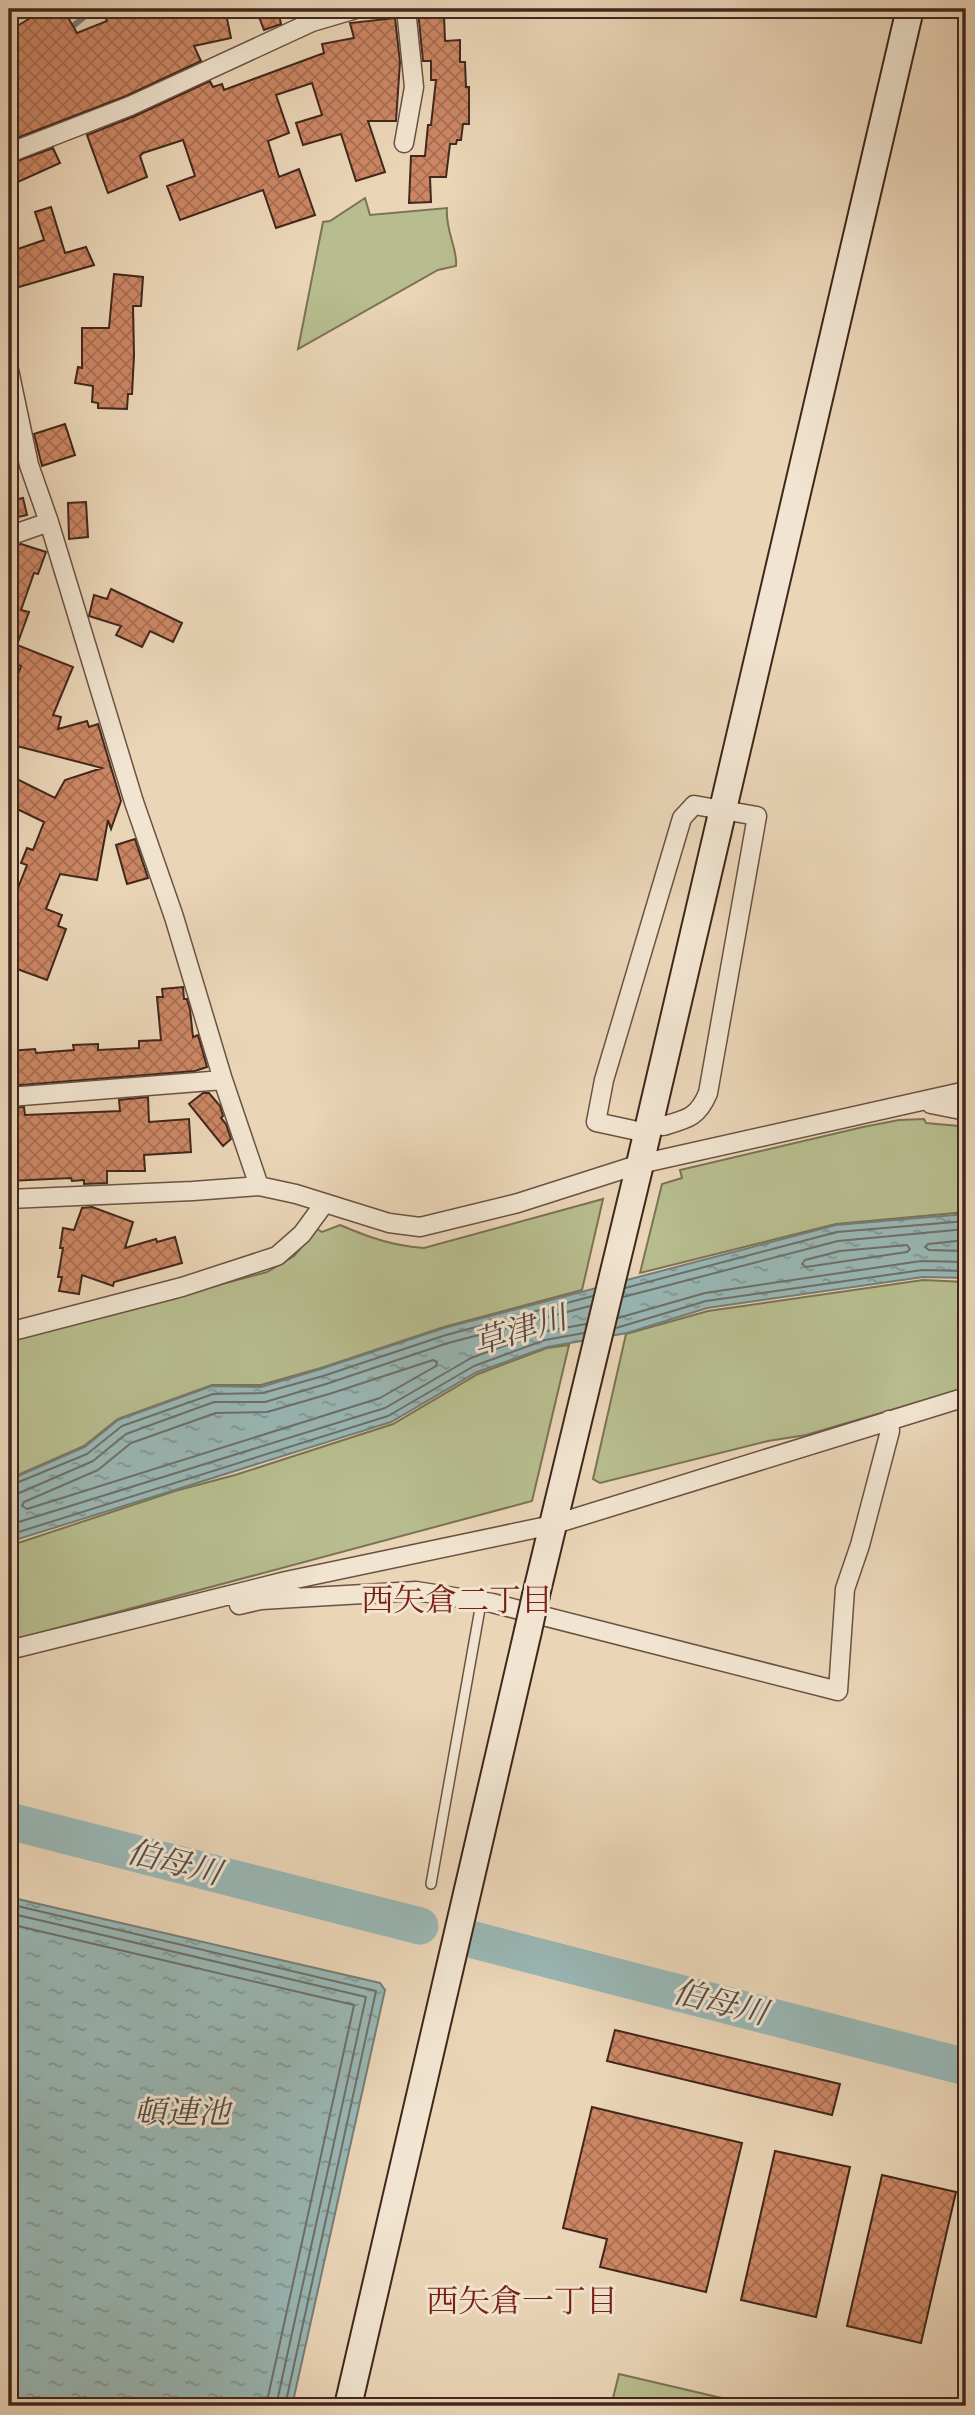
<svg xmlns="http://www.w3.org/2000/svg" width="975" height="2415" font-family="Cardo,'Noto Serif JP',serif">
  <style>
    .grass { fill: #b7bd8e; stroke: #7c7255; stroke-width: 2 }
    .water { fill: url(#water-ripples); stroke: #767d78; stroke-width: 2 }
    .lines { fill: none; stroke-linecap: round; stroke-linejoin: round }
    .shore { stroke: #6d6f68; stroke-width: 2 }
    .stream { stroke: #767d78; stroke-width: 6 }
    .river { stroke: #99b7b5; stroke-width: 37 }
    .building { fill: url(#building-cross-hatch); stroke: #41271c; stroke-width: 2 }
    .lane-casing { stroke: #6b5243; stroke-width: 12 }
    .street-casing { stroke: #6b5243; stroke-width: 21 }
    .secondary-casing { stroke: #41271c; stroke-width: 30 }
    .lane { stroke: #f1e4d0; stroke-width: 9 }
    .street { stroke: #f1e4d0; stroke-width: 18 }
    .secondary { stroke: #f1e4d0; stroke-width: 26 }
    .secondary-bridge-casing { stroke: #41271c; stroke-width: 30; stroke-linecap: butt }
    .secondary-bridge { stroke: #f1e4d0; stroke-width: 26 }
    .labels { text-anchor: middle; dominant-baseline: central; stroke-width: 6; stroke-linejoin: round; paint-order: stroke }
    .water-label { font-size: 32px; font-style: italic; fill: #574b42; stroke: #f1e4d0 }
    .neighbourhood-label { font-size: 32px; fill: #7a1f14; stroke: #f1e4d0 }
  </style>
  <defs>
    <pattern id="water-ripples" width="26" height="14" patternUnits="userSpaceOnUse" patternTransform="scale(1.75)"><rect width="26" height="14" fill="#99b7b5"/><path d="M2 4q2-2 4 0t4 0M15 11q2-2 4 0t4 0" fill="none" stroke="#7e9592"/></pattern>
    <pattern id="building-cross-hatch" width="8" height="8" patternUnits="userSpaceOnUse" patternTransform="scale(1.75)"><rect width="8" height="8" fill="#cc8664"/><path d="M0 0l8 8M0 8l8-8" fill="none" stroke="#a76e52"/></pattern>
  </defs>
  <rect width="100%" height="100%" fill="#ead5b7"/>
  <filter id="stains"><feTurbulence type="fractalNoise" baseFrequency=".00286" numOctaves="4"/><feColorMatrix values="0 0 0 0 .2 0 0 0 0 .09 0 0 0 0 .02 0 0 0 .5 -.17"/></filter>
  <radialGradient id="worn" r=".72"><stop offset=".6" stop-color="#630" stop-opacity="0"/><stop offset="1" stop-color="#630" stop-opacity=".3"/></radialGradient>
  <!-- grass -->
  <path class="grass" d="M365,198L370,215L447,208C445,231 458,249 456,266L438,270L298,349L323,222L330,221Z
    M924,1119L926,1123L959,1126L966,1129V1212L836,1224L640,1273L662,1184L682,1178L680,1170L863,1127L899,1120Z
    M603,1199L582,1290L444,1327L321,1368L261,1385H212L118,1419L84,1446L9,1479V1341L267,1272L294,1256L317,1229L322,1232L340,1225C368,1237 393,1246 424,1248Z
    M923,1280L966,1282V1388L806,1435L768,1441L600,1483L593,1479L626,1334L708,1311Z
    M569,1345L532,1501L9,1641V1546L175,1491L235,1475L393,1424L478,1374L547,1348Z
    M619,2374L756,2406H611Z"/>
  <!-- water -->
  <path class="water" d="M966,1214V1278L923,1277L707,1308L627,1333L547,1347L477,1372L391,1422L9,1542V1480L85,1447L118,1420L212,1386L261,1387L321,1369L444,1328L836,1225Z
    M9,1897L380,1983L385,1990L292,2406H9Z"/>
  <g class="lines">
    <!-- shore -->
    <path class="shore" d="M966,1240L928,1244L925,1247L929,1250L966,1251
      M907,1245L910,1249L907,1252L806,1267L802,1264L805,1260L840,1251Z
      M625,1288L837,1232L966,1221
      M623,1297L838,1241L966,1229
      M618,1318L705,1293L921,1261L966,1262
      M616,1328L706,1301L922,1270L966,1271
      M433,1360L437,1362L436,1366L380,1398L27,1509L22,1506L24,1502L98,1470L131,1443L216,1413L267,1412L329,1394Z
      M9,1486L87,1454L122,1426L213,1394L263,1393L323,1376L446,1335L593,1296
      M9,1495L17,1494L93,1461L126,1434L214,1402H265L326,1384L448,1343L590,1306
      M9,1525L385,1408L471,1358L542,1332L586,1324
      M9,1535L388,1416L474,1366L545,1340L584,1333
      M9,1904L376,1991L285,2406
      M9,1913L366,1997L276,2406
      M9,1924L354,2005L266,2406"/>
    <!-- stream -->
    <path class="stream" d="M68,30L94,9"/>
    <!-- river -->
    <path class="river" d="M9,1821L420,1926
      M474,1940L966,2067"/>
  </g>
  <!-- building -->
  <path class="building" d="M34,9H63L77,33L107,21L102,9H225L231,38L194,46L201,61L126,96L9,141V31L37,14Z
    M256,9H278L281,24L264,30Z
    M418,11H435V14H444L445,41L460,40V62H465L466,87H469V124H463L461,140H457L456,144H450L446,177H430L431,202L409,203L411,156H425L428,125H431L436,80H431V61H423Z
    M395,18L400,62L396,121H368L385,172L356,181L341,134L303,145L296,123L322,115L312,83L276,95L289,133L268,141L279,177L299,169L315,215L276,228L263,190L180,220L167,186L195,176L183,140L143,153L140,156L147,177L108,193L87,135L135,116L210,81L213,87L222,84L224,90L324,53L322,44L354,38L350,23Z
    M53,148L60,163L9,186V164Z
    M51,207L65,253L86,247L94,265L9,290V252L44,240L35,212Z
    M114,274L143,277L141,306H133L134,355L132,394H128L127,409L98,408V403L92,402L93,386L75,383L78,367L82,368V328H109Z
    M65,424L75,455L42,466L34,434Z
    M23,498L27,515L9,519V501Z
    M86,502L88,537L69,539L68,503Z
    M21,544L46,552L38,574L34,573L21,610L29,612L17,645L73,667L53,715L61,717L58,729L87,721L89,727L98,724L121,801L111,829L108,820L97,880L60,874L46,909L62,915L58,926L66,929L47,980L9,966V896L14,898L27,865L21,863L27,848L33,850L44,822L9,805V775L55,798L65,780L102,768L9,744V722L16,696L11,694L21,666L9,661V569L17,545Z
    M111,589L182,623L173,642L150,631L142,647L116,635L121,626L89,616L94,595L107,599Z
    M135,839L148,878L127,884L116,845Z
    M183,987L184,999H187L190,1010L193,1037L198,1035L207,1067L195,1071L9,1086V1051L35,1049L36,1053L74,1050L73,1045L98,1044V1050L139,1048V1041L161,1040L157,997H163L162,989Z
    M203,1093H209L220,1106L223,1116L221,1118L226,1124L231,1139L223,1146L189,1104Z
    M148,1097L149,1122L189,1119L191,1152L144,1155L145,1171H107V1183L84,1184V1180L72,1181L71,1178L9,1181V1108L24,1107L25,1115L120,1111L119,1100Z
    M92,1207L133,1222L125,1248L156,1239L157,1242L175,1237L182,1263L114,1282L113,1286L82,1275L79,1294L59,1291L62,1277H58L63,1248H60L63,1228L74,1230L82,1208Z
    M615,2030L840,2084L832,2115L607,2061Z
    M592,2107L742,2143L706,2292L600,2267L607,2239L563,2228Z
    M775,2151L850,2167L816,2317L741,2300Z
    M882,2175L956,2192L921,2343L847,2326Z"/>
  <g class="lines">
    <!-- lane casing -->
    <g class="lane-casing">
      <path id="lane" d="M431,1884L481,1603"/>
    </g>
    <!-- street casing -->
    <g class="street-casing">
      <path id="street" d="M9,11L14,9
        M404,143L414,87L406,9
        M9,153L130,106L312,22L356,9
        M9,370L29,465L49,522L134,802L174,917L223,1080L259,1186
        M9,536L49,522
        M9,1097L223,1080
        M931,1104L966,1111
        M633,1130L596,1122L604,1080L682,818L694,805L757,816L708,1093C698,1117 688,1119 663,1126
        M9,1199L193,1191L259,1186L296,1194L389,1223L420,1227L518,1203L640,1164L966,1091
        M9,1332L182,1287L277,1256L302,1234L324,1204
        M286,1581L294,1598L416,1591L492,1603L838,1691L845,1589L860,1545L890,1431L889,1420
        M239,1605L261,1600L294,1598
        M9,1650L286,1581L552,1525L966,1397"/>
    </g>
    <!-- secondary casing -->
    <g class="secondary-casing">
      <path id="secondary" d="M536,1595L640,1164L910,9
        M348,2406L528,1631"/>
    </g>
    <!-- lane -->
    <use href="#lane" class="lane"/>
    <!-- street -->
    <use href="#street" class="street"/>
    <!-- secondary -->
    <use href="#secondary" class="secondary"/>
    <!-- secondary-bridge casing -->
    <g class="secondary-bridge-casing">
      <path id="secondary-bridge" d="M528,1631L536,1595"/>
    </g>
    <!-- secondary-bridge -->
    <use href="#secondary-bridge" class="secondary-bridge"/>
  </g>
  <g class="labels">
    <!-- water labels -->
    <g class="water-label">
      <text transform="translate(520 1331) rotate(-17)">草津川</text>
      <text transform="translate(174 1863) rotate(14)">伯母川</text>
      <text transform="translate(720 2003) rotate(14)">伯母川</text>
      <text x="182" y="2113">頓連池</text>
    </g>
    <!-- neighbourhood labels -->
    <g class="neighbourhood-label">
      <text x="457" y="1601">西矢倉二丁目</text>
      <text x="522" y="2302">西矢倉一丁目</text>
    </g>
  </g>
  <!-- margin -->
  <rect width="975" height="2415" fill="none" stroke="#ead5b7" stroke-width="35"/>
  <rect x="10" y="10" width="954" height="2394" fill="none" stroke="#41271c" stroke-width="3.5"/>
  <rect x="18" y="18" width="940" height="2380" fill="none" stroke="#41271c" stroke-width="2"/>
  <rect width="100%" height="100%" filter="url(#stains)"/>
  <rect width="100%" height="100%" fill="url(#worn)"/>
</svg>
